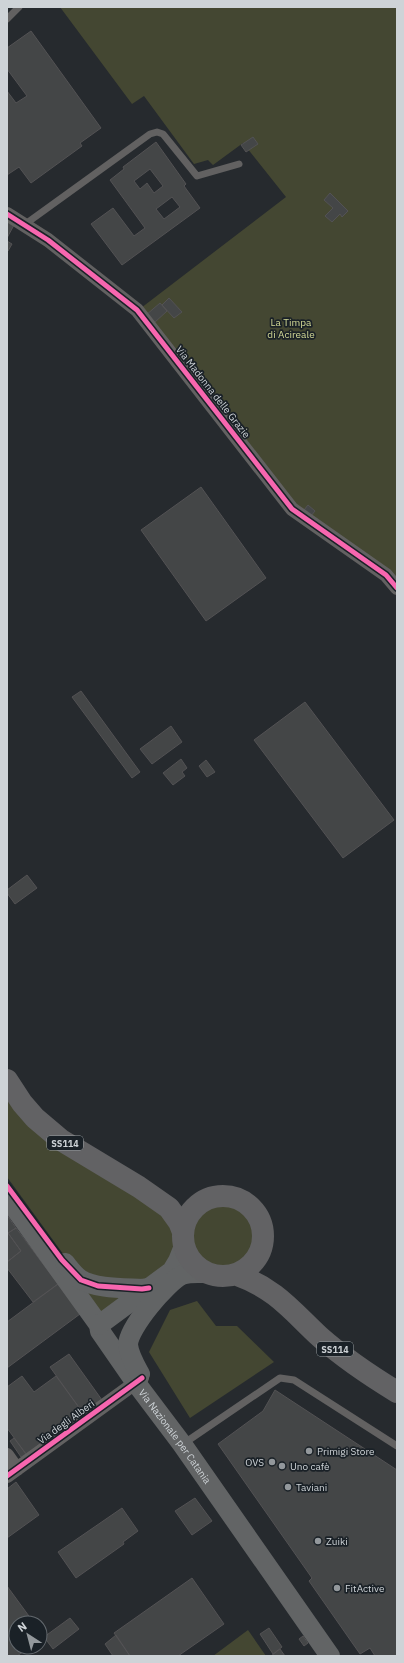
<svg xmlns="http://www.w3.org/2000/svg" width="404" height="1663" font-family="'IBM Plex Sans',sans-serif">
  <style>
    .green { fill: #444732 }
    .building { fill: #444647; stroke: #535254; fill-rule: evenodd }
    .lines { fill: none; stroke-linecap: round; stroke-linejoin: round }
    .lane { stroke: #626161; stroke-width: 7 }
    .street { stroke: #626161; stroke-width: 14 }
    .secondary { stroke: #626465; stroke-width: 20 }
    .primary { stroke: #626264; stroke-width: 22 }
    .cycleway-casing { stroke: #1a2127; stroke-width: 8 }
    .cycleway { stroke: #f766af; stroke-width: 5 }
    .poi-dot { fill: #93989c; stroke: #1a2127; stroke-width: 1.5 }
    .labels { text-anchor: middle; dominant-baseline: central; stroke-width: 3.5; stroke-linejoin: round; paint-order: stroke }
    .shield { fill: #1a2127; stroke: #989ea2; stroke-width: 1 }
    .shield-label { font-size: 9px; font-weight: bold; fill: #ced3d7 }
    .park-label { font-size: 10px; fill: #d3d995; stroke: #1a2127 }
    .street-label { font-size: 10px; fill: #ced3d7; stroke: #1a2127 }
    .poi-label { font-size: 10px; fill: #ced3d7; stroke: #1a2127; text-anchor: start }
  </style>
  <rect width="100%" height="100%" fill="#262a2e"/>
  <!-- green -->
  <path class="green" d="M60,7H397V582L296,506L182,359L184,355L179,348L174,349L141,308L286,197L243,143L213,165L208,160L194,164L144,96L132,104Z
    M7,1096L166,1212L176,1240L174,1254L165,1268L143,1282H105L69,1262L7,1177Z
    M191 1236a34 34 0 1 1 68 0a34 34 0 1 1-68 0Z
    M81,1288L132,1294L102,1317Z
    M197,1301L216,1326H237L274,1362L190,1418L149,1352L170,1310Z
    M248,1630L266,1656H213Z"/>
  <!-- building -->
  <path class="building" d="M31,31L101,128L80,143L82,146L31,183L19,167L7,175V91L16,103L27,96L7,69V48Z
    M253,137L258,144L246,152L241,145Z
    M156,142L186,184L184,186L200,208L122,265L91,224L113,208L134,236L145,228L110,180L124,169L123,167ZM150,169L163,186L154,193L147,183L140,189L134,181ZM172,197L180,207L164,219L156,209Z
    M330,193L348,211L342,217L340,214L332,222L325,216L333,208L324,200Z
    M7,221L14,225L7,238Z
    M7,241L12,244L8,251L7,250Z
    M169,298L182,312L174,318L162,305Z
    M160,303L167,311L154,323L146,315Z
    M201,487L266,578L206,621L141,530Z
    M308,505L315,511L311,516L304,510Z
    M81,691L140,772L132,778L72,697Z
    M305,702L394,820L343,858L254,740Z
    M171,726L182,742L152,764L140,749Z
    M181,759L187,768L182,772L185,776L173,785L163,773Z
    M206,760L215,772L207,777L199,766Z
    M27,875L37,888L15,904L7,893V890Z
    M7,1215L16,1228L8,1233L21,1251L7,1262Z
    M16,1228L58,1284L33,1302L7,1268V1262L21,1251L8,1233Z
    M58,1284L80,1314L7,1368V1322Z
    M69,1354L102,1400L83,1413L50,1367Z
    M22,1376L34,1392L56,1376L83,1413L26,1454L7,1428V1387Z
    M275,1390L397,1470V1656H375L370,1648L360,1654L309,1581L312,1578L218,1444L263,1411Z
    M14,1438L26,1454L21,1457L10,1441Z
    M16,1482L39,1515L7,1538V1489Z
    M195,1498L212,1521L192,1535L175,1511Z
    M122,1508L138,1531L123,1542L124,1544L76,1578L58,1552Z
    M192,1578L224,1624L178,1656H130L114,1633Z
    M7,1586L34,1623H16V1647H30L17,1656H7Z
    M70,1618L79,1629L53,1649L44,1637Z
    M269,1628L282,1647L273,1654L260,1634Z
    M116,1635L130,1656H113L105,1644Z
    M303,1636L308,1643L304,1646L299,1639Z
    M280,1649L285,1656H271Z"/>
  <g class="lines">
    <!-- lane -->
    <path class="lane" d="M7,19L19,7
      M24,225L150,134L157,132L163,134L197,176L239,164
      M183,1444L280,1378L294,1380L397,1446"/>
    <!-- street -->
    <path class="street" d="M7,214L48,240L137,310L292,509L386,575L397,588
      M7,1455L17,1469
      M7,1476L142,1378"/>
    <!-- secondary -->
    <g class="secondary">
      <path id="s1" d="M7,1197L99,1325L100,1331L136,1383L182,1444L330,1656"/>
      <path d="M65,1263C70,1269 74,1275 80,1279C95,1289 125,1288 142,1289L149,1288"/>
      <path d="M99,1325L172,1271L178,1261L184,1246"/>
      <path d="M140,1374C135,1365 129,1355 128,1345C128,1328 167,1282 182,1275C190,1272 198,1273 206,1273"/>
    </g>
    <!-- primary -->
    <path class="primary" d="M7,1080L22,1103L35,1118L61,1140L139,1187L169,1208L179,1222L183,1232
      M183 1236a40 40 0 1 1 80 0a40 40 0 1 1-80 0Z
      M237,1275C276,1289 291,1310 320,1337C345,1359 369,1375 397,1392"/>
    <!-- cycleway casing -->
    <g class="cycleway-casing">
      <path id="cycleway" d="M7,214L48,240L137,310L292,509L386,575L397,588
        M7,1186L62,1260L81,1280L98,1286L142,1289L149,1288
        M7,1476L142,1378"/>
    </g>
    <!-- cycleway -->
    <use href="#cycleway" class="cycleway"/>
  </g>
  <!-- markers -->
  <g class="poi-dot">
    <circle cx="309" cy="1451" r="4"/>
    <circle cx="272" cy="1462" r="4"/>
    <circle cx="282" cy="1466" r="4"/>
    <circle cx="288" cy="1487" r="4"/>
    <circle cx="318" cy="1541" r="4"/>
    <circle cx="337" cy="1588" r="4"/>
  </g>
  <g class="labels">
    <!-- shield labels -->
    <g class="shield">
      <rect x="47" y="1136" width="36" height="14" rx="3"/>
      <rect x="317" y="1342" width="36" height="14" rx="3"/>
    </g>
    <g class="shield-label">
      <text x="65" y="1143">SS114</text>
      <text x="335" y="1349">SS114</text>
    </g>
    <!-- park labels -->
    <g class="park-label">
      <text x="291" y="322">La Timpa<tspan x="291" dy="12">di Acireale</tspan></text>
    </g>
    <!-- street labels -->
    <g class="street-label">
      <text transform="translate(213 392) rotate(52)">Via Madonna delle Grazie</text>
      <text transform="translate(66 1422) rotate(-36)">Via degli Alberi</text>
      <text stroke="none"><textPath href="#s1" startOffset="293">Via Nazionale per Catania</textPath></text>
    </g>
    <!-- poi labels -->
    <g class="poi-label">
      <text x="317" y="1451">Primigi Store</text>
      <text x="264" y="1462" text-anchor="end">OVS</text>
      <text x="290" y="1466">Uno cafè</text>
      <text x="296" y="1487">Taviani</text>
      <text x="326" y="1541">Zuiki</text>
      <text x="345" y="1588">FitActive</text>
    </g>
  </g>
  <!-- border -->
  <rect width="404" height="1663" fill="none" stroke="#ced3d7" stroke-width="16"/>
  <!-- north arrow -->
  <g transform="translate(28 1635) rotate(324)"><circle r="19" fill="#1a2127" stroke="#62686d"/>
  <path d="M0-3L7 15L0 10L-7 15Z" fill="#93989c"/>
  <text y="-6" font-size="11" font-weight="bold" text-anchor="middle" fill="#ced3d7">N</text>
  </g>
</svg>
